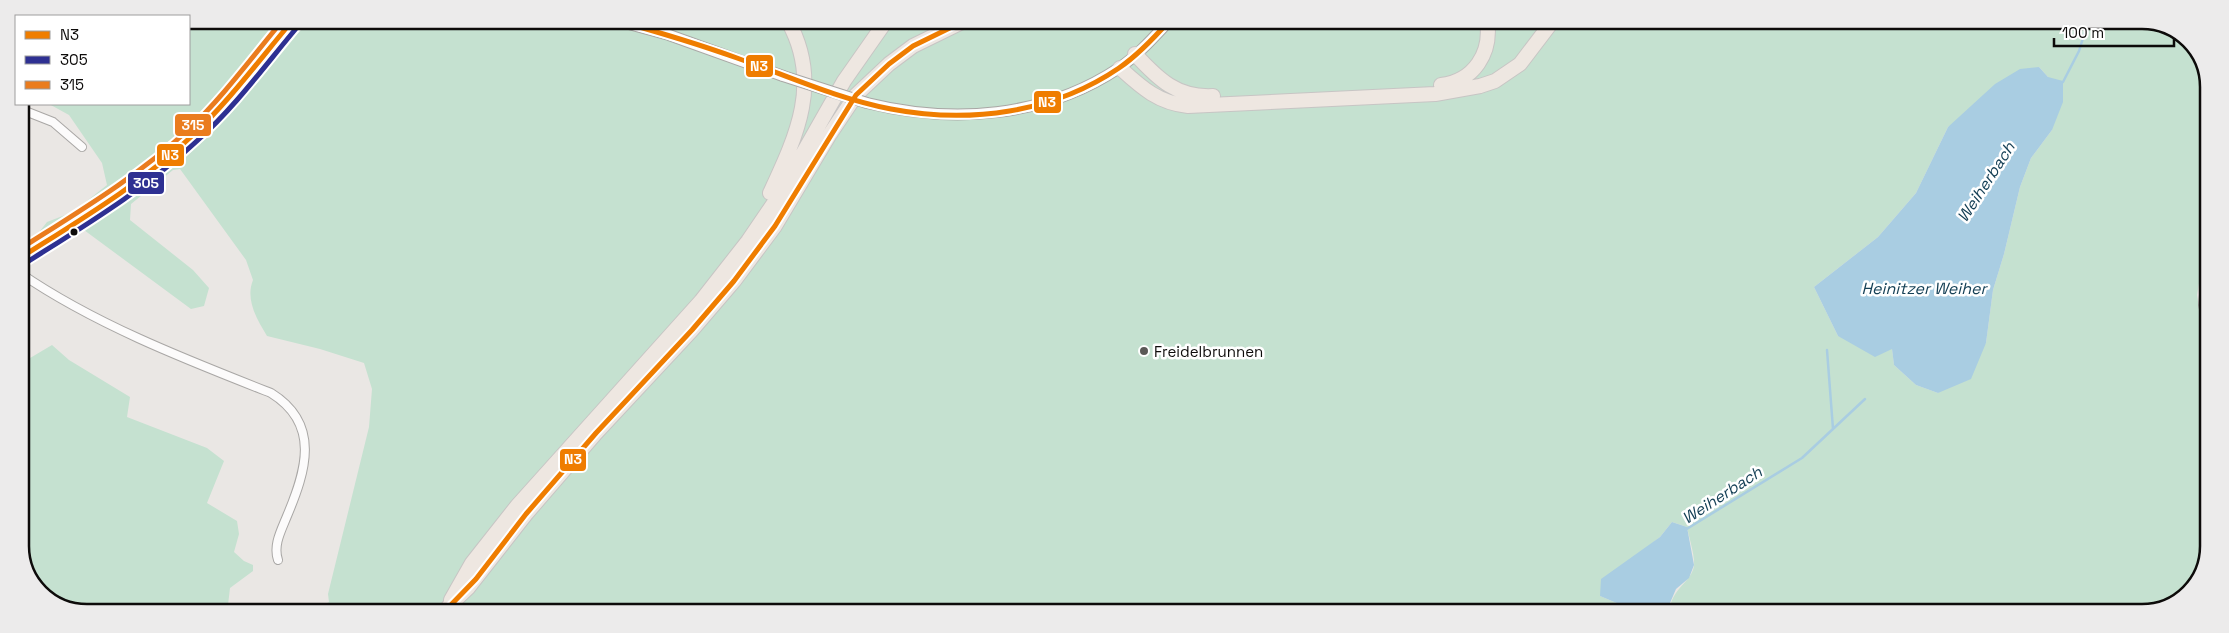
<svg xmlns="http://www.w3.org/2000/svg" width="2229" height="633" font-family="'Space Grotesk',sans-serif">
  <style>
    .green { fill: #c5e1d0; fill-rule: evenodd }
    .water { fill: #a9cde2 }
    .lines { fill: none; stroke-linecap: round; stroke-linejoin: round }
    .stream { stroke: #a9cde2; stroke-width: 2.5 }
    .minor-casing { stroke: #a9a7a5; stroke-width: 10 }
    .tertiary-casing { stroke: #a9a7a5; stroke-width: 12 }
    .motorway-casing { stroke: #c7c5c4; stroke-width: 16 }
    .minor { stroke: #fcfbfb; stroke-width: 8 }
    .tertiary { stroke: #fcfbfb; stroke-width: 10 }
    .motorway { stroke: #eee7e1; stroke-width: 14 }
    .tertiary-bridge-casing { stroke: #a9a7a5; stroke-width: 12; stroke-linecap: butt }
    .tertiary-bridge { stroke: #fcfbfb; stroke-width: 10 }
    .bus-1-casing { stroke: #fff; stroke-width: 9 }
    .bus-2-casing { stroke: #fff; stroke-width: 9 }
    .bus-3-casing { stroke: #fff; stroke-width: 9 }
    .bus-1 { stroke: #ef7d00; stroke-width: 5 }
    .bus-2 { stroke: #2e3092; stroke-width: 5 }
    .bus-3 { stroke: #ea7c1e; stroke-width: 5 }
    .bus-dot { fill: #0d0b0a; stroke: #fff; stroke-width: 2 }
    .poi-dot { fill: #5a5856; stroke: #fff; stroke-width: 2 }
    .labels { text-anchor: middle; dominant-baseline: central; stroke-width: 5; stroke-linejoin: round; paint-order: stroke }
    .poi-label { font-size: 15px; fill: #0d0b0a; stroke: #fff; text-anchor: start }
    .water-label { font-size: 16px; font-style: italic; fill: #154056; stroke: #fff }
    .rim { fill: none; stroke: #0d0b0a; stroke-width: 2.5 }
    .line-badge { stroke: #fff; stroke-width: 2 }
    .badge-label { font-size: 14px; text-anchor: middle; font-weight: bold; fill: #fff }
  </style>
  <rect width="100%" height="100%" fill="#eae7e4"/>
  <!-- green -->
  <path class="green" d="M189,20L2160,22L2193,43L2209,82L2208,231L2197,295L2201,320L2208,331L2207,564L2183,599L2143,613L1669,612C1672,587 1691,583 1694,566C1695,555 1689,538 1687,527L1672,522L1660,537L1632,559L1600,596L1638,612L314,611L329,602L328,594L369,427L372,389L364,363L320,349L267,336C257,319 245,300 253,280L246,260L180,169L173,170L131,204L130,220L193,270L209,288L204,306L191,309L84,230L76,217L43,233L40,231L47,222L73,212L107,185L102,163L69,115L49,104H189ZM2039,67L2048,77L2052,130L2031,158L2020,187L2004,254L1993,290L1986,343L1938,393L1916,385L1894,365L1892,349L1838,336L1814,287L1878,237L1916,193L1948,127Z
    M52,345L69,360L130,397L127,417L207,448L224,461L207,503L237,521L239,534L234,552L244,561L253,565V571L230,588L228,605L231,611H69L36,590L20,551V364Z"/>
  <!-- water -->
  <path class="water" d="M2039,67L2048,77L2063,81V102L2052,130L2031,158L2020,187L2004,254L1993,290L1986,343L1971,379L1938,393L1916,385L1894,365L1892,349L1875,357L1838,336L1814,287L1878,237L1916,193L1948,127L1995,84L2020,69Z
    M1672,522L1687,527L1694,565L1689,578L1676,589L1670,603L1669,612H1638L1600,596L1601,579L1660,537Z"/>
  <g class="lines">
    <!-- stream -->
    <path class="stream" d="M2063,82L2079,51L2088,22
      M1827,350L1833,429
      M1685,530L1802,458L1865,399"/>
    <!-- minor casing -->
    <g class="minor-casing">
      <path id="minor" d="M20,109L53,122L82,147
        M20,273C94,324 187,360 271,393C321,424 306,471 287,516C281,531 273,545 278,560"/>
    </g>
    <!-- tertiary casing -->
    <g class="tertiary-casing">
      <path id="tertiary" d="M618,21L669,35L783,76
        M867,103C952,124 1044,118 1119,68C1138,55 1153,38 1169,21
        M20,258C74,223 130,191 179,148C222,111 256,63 293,20
        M2208,322L2204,305L2208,264"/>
    </g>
    <!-- motorway casing -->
    <g class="motorway-casing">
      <path id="motorway" d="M1135,54C1158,79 1177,98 1213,96
        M1120,68C1141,87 1158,103 1188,106L1435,94L1480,86L1495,81L1520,64L1552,22
        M1441,85C1474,81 1492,53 1487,21
        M770,193C797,135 822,82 788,21
        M451,600L472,563L517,506L701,301L748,241L778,197L844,81L886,21
        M448,607L468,588L526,514L596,433L692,330L734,281L775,226L830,134L856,95L889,64L913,46L964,21"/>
    </g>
    <!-- minor -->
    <use href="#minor" class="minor"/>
    <!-- tertiary -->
    <use href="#tertiary" class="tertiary"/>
    <!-- motorway -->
    <use href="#motorway" class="motorway"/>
    <!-- tertiary-bridge casing -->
    <g class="tertiary-bridge-casing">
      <path id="tertiary-bridge" d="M783,76L867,103"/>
    </g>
    <!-- tertiary-bridge -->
    <use href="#tertiary-bridge" class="tertiary-bridge"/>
    <!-- bus-1 casing -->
    <g class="bus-1-casing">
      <path id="bus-1" d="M618,21C658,32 698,44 737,58C788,76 838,99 891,109C969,124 1053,113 1119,68C1138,55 1154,38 1169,21
        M20,258C80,220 141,184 193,135C230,100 260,59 293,20
        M445,611L476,579L526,514L596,433L692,330L734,281L775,226L856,95L889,64L913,46L964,21"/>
    </g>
    <!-- bus-2 casing -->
    <g class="bus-2-casing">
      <path id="bus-2" d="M24,264C84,226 146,189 198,140C236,106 266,64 299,25"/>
    </g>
    <!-- bus-3 casing -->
    <g class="bus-3-casing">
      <path id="bus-3" d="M20,249C78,212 137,177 188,130C223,97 252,57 283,20"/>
    </g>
    <!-- bus-1 -->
    <use href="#bus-1" class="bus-1"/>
    <!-- bus-2 -->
    <use href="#bus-2" class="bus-2"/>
    <!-- bus-3 -->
    <use href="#bus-3" class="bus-3"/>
  </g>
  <!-- markers -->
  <circle class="bus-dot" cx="74" cy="232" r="4.5"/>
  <circle class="poi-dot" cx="1144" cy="351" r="5"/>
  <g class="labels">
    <!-- poi labels -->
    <g class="poi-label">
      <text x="1154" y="351">Freidelbrunnen</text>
    </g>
    <!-- water labels -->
    <g class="water-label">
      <text transform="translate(1986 182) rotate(-57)">Weiherbach</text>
      <text x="1924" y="288">Heinitzer Weiher</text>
      <text transform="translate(1722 495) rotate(-33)">Weiherbach</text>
    </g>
  </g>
  <!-- crop -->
  <path d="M0 0H2229V633H0ZM87 29H2142A58 58 0 0 1 2200 87V546A58 58 0 0 1 2142 604H87A58 58 0 0 1 29 546V87A58 58 0 0 1 87 29Z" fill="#ecebeb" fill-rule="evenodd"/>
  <path class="rim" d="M87 29H2142A58 58 0 0 1 2200 87V546A58 58 0 0 1 2142 604H87A58 58 0 0 1 29 546V87A58 58 0 0 1 87 29Z"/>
  <g class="line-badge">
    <rect x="745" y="54" width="29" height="24" rx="5" fill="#ef7d00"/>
    <rect x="1033" y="90" width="29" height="24" rx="5" fill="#ef7d00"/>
    <rect x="174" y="113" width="38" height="24" rx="5" fill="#ea7c1e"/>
    <rect x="156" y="143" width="29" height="24" rx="5" fill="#ef7d00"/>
    <rect x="127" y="171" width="38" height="24" rx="5" fill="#2e3092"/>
    <rect x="559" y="448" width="28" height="24" rx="5" fill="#ef7d00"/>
  </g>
  <g class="badge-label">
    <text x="759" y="71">N3</text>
    <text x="1047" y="107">N3</text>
    <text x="193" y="130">315</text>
    <text x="170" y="160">N3</text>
    <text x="146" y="188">305</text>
    <text x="573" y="464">N3</text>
  </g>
  <!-- legend -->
  <rect x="15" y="15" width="175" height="90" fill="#ffffff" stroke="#9e9d9d"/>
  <rect x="25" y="31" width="25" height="8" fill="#ef7d00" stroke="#9e9d9d"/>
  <text x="60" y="40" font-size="15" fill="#0d0b0a">N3</text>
  <rect x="25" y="56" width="25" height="8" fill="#2e3092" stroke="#9e9d9d"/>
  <text x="60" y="65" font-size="15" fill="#0d0b0a">305</text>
  <rect x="25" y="81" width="25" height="8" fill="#ea7c1e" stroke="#9e9d9d"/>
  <text x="60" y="90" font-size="15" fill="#0d0b0a">315</text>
  <!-- scale -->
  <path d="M2054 38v8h120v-8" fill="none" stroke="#0d0b0a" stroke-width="2.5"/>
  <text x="2062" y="38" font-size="15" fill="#0d0b0a" stroke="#ffffff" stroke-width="4" paint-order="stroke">100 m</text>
</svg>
